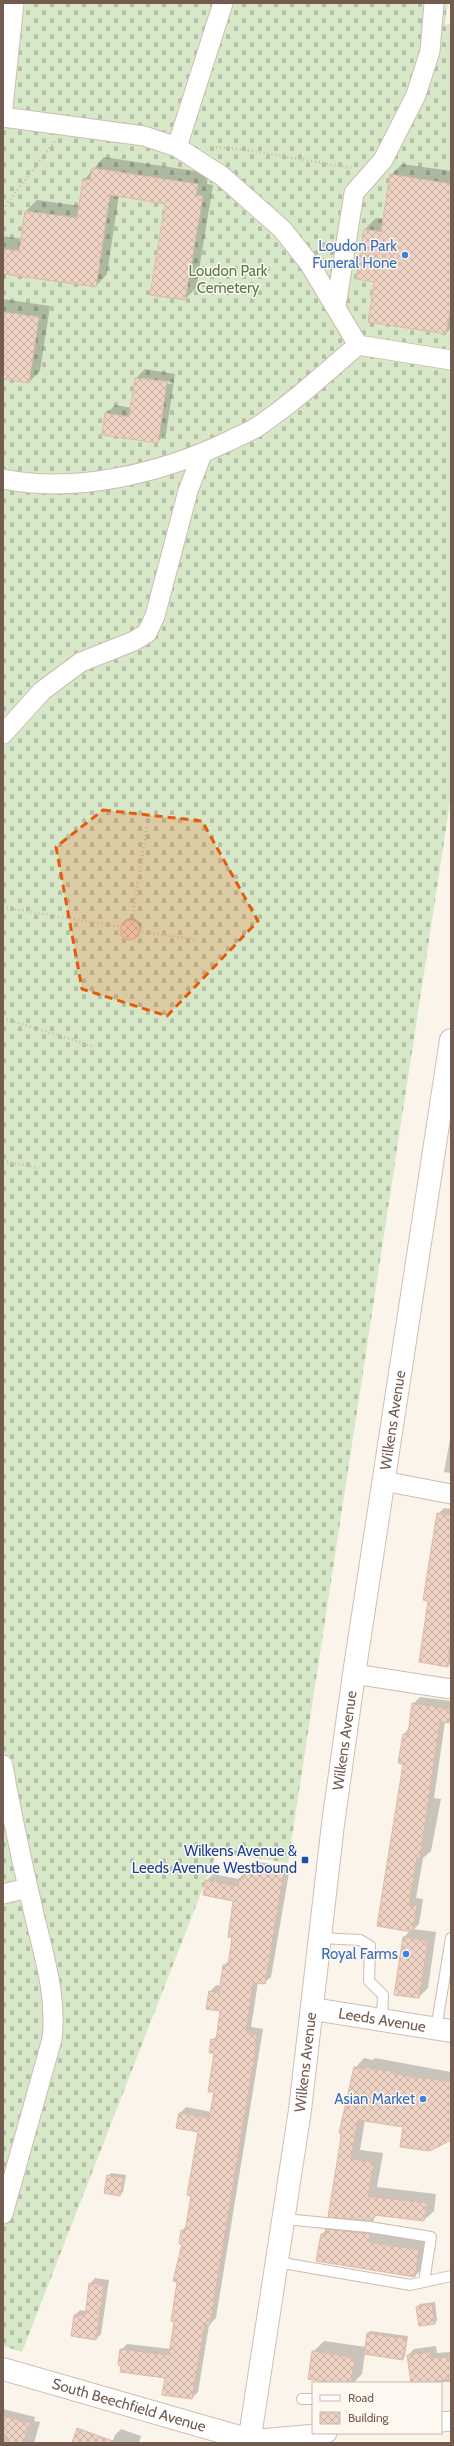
<svg xmlns="http://www.w3.org/2000/svg" width="454" height="2446" font-family="Cabin,sans-serif">
  <style>
    .cemetery { fill: url(#cemetery-stones) }
    .shadow { fill: #0003; fill-rule: evenodd }
    .building { fill: url(#building-cross-hatch); stroke: #e0baa6 }
    .lines { fill: none; stroke-linecap: round; stroke-linejoin: round }
    .lane-casing { stroke: #cdbcb1; stroke-width: 12 }
    .street-casing { stroke: #cdbcb1; stroke-width: 21 }
    .secondary-casing { stroke: #d1beb1; stroke-width: 24 }
    .path { stroke: #d4b7a7; stroke-width: 2.5; stroke-dasharray: 1 3; stroke-linecap: butt }
    .lane { stroke: #fff; stroke-width: 10 }
    .street { stroke: #fff; stroke-width: 19 }
    .secondary { stroke: #fff; stroke-width: 22 }
    .marked { fill: #e8590c; fill-opacity: 0.2; stroke: #e8590c; stroke-width: 3; stroke-dasharray: 8 5; stroke-linejoin: round }
    .shop-dot { fill: #3f7fe0; stroke: #fef8f1; stroke-width: 1.5 }
    .transit-dot { fill: #1a4fb4; stroke: #fef8f1; stroke-width: 1.5 }
    .labels { text-anchor: middle; dominant-baseline: central; stroke-width: 3; stroke-linejoin: round; paint-order: stroke }
    .shop-label { font-size: 15px; fill: #366cbe; stroke: #fef8f1; text-anchor: end }
    .park-label { font-size: 15px; fill: #587948; stroke: #fef8f1 }
    .street-label { font-size: 15px; fill: #745b4f; stroke: #fef8f1 }
    .transit-label { font-size: 15px; fill: #164399; stroke: #fef8f1; text-anchor: end }
  </style>
  <defs>
    <pattern id="cemetery-stones" width="16" height="16" patternUnits="userSpaceOnUse"><rect width="16" height="16" fill="#d7e8c9"/><path d="M2 7V4a2 2 0 0 1 4 0v3zM10 15v-3a2 2 0 0 1 4 0v3z" fill="#b3bfa6"/></pattern>
    <pattern id="building-cross-hatch" width="8" height="8" patternUnits="userSpaceOnUse"><rect width="8" height="8" fill="#eed3c4"/><path d="M0 0l8 8M0 8l8-8" fill="none" stroke="#c5aea2"/></pattern>
  </defs>
  <rect width="100%" height="100%" fill="#fbf4ea"/>
  <!-- cemetery -->
  <path class="cemetery" d="M3,3H448L445,25L451,24V796L288,1863L217,1852L22,2352L3,2346Z"/>
  <!-- shadow -->
  <path class="shadow" d="M104,157L208,173L207,184L213,185L196,288L185,299L166,204L119,195L107,274L96,286L5,274L3,286V236L22,239L26,211L37,200L80,206L84,180Z
    M402,164L451,171V328L446,333L375,281L365,229L376,218L384,219L391,175Z
    M3,299L50,306L40,371L29,382L3,378Z
    M145,369L175,374L166,434L157,442L106,414L115,405L132,408L136,378ZM142,378L172,382V384L142,380Z
    M121 928a10 10 0 1 1 20 0a10 10 0 1 1-20 0Z
    M451,1434V1473L444,1472Z
    M444,1508L451,1509V1663L448,1666L438,1514Z
    M420,1697L451,1701V1723L445,1722L434,1798L441,1799L431,1851L423,1858L416,1898L423,1899L419,1924L414,1929L436,1932L428,1988L419,1997L404,1937L410,1931L378,1925L404,1763V1734L409,1728L413,1704Z
    M252,1861L290,1867L271,1977L264,1983L258,1982L251,2027L263,2029L216,2318L209,2325L198,2392L192,2398L166,2377L121,2350L127,2344L171,2349L183,2243L182,2231L187,2225L200,2131L180,2113L186,2107L211,2112L215,2092L216,2053L212,2040L218,2035L221,2011L210,1992L216,1985L221,1986L224,1965L230,1960L233,1937L235,1900L207,1880L213,1874L239,1879Z
    M364,2058L373,2060L375,2058L451,2072V2139L404,2127L365,2120L360,2150L383,2153L377,2187L436,2194L434,2211L424,2220L378,2214L372,2220L329,2216L355,2068Z
    M111,2173L126,2175L123,2192L120,2194L108,2176Z
    M338,2219L381,2223L380,2231L430,2239L426,2265L415,2276L322,2234Z
    M95,2278L109,2280L101,2334L96,2339L75,2315L80,2310L86,2311L90,2284Z
    M435,2302L437,2320L435,2323L417,2307L420,2304Z
    M370,2331L408,2336L405,2356L403,2359L365,2353L362,2374L353,2383H337L313,2352L324,2341L366,2347L368,2333Z
    M436,2346L437,2353L451,2352V2382L412,2383L408,2355L414,2349Z
    M3,2409L35,2417L34,2421L40,2422L34,2443H3Z
    M121,2429L141,2436L139,2443H112L115,2435Z"/>
  <!-- building -->
  <path class="building" d="M92,168L198,184L196,195L203,196L185,300L150,295L165,204L110,195L96,287L3,274V249L19,251L25,211L77,218L83,179L90,180Z
    M390,174L451,184V305L446,334L368,322L374,282L356,279L364,229L381,232Z
    M3,312L39,317L29,383L3,379Z
    M135,378L167,382L158,443L102,435L105,413L129,417Z
    M120 930a10 10 0 1 1 20 0a10 10 0 1 1-20 0Z
    M437,1513L451,1515V1651L449,1650L448,1667L419,1662L428,1601L423,1600Z
    M412,1703L451,1709L449,1723L440,1722L420,1858H417L409,1905L417,1906L412,1932L377,1926L403,1764L398,1763L403,1734L408,1735Z
    M245,1867L284,1873L265,1984L253,1983L246,2033L257,2035L254,2059L210,2325L205,2324L192,2399L162,2395L165,2378L120,2372L121,2366L118,2365L120,2349L169,2355L174,2322L171,2321L177,2282L173,2281L182,2244H179L181,2230L185,2231L191,2196L187,2195L198,2132L176,2128L179,2113L209,2118L214,2092H208L214,2053H209L211,2039L216,2040L220,2011L206,2009L209,1991L219,1993L223,1965H228L232,1938L228,1937L233,1901L203,1895L206,1880L238,1886L239,1878L243,1879Z
    M403,1937L428,1941L419,1998L394,1995Z
    M354,2067L364,2069V2067L396,2072L395,2074L451,2082V2140L430,2151L400,2147L403,2127L358,2120L351,2159L374,2163L368,2196L427,2203L424,2221L374,2215L373,2221L328,2217L340,2144L341,2133H339Z
    M107,2175L124,2178L120,2196L104,2193Z
    M326,2229L370,2234L369,2242L419,2250L415,2277L316,2261L321,2234H325Z
    M89,2283L104,2285L96,2340L71,2336L74,2315L85,2316Z
    M432,2304L435,2324L419,2326L416,2307Z
    M367,2333L406,2339L403,2360L364,2354Z
    M312,2351L355,2358L351,2383H331L308,2379Z
    M430,2352L431,2358L451,2357V2379L434,2381V2383H411L407,2355Z
    M3,2416L30,2423L23,2443H6L8,2437L3,2435Z
    M77,2428L113,2441V2443H72Z"/>
  <g class="lines">
    <!-- lane casing -->
    <g class="lane-casing">
      <path id="lane" d="M321,1938L360,1940L370,1946L369,1981L383,1995L382,2020
        M436,2029L451,1938
        M284,2219L369,2227L431,2237L424,2282
        M277,2262L410,2285L451,2276
        M302,2399H313"/>
    </g>
    <!-- street casing -->
    <g class="street-casing">
      <path id="street" d="M3,107L14,3
        M3,117L144,136L177,147L222,176L282,229L309,263L358,345
        M177,147L223,3
        M336,306L354,193L383,160L416,95L430,51L434,3
        M3,479C77,494 162,473 229,441C238,436 248,433 257,427C293,403 325,373 358,345L451,360
        M3,734L42,691L81,662L134,641L147,633L155,616L188,491L202,454
        M383,1481L451,1494
        M354,1674L451,1689
        M3,1765C11,1815 23,1865 34,1914C44,1956 57,1996 52,2039L3,2214
        M3,1894L28,1888
        M441,2422L451,2421
        M245,2443L250,2440L327,2433"/>
    </g>
    <!-- secondary casing -->
    <g class="secondary-casing">
      <g id="secondary">
        <path id="s1" d="M313,2009L451,2031"/>
        <path id="s2" d="M3,2369L250,2440"/>
        <path id="s3" d="M249,2443L300,2110L333,1824L354,1674L451,1040"/>
      </g>
    </g>
    <!-- path -->
    <path class="path" d="M212,147L239,149L353,168
      M3,209L55,141
      M3,455L5,463
      M3,907L121,927
      M132,919L147,827
      M138,931L197,940
      M3,1018L92,1046
      M3,1161L39,1168"/>
    <!-- lane -->
    <use href="#lane" class="lane"/>
    <!-- street -->
    <use href="#street" class="street"/>
    <!-- secondary -->
    <use href="#secondary" class="secondary"/>
  </g>
  <!-- marked area -->
  <path class="marked" d="M103,810L202,821L258,921L167,1016L82,989L56,847Z"/>
  <!-- markers -->
  <g class="shop-dot">
    <circle cx="405" cy="255" r="4"/>
    <circle cx="406" cy="1954" r="4"/>
    <circle cx="423" cy="2099" r="4"/>
  </g>
  <rect class="transit-dot" x="301" y="1856" width="8" height="8" rx="2"/>
  <g class="labels">
    <!-- shop labels -->
    <g class="shop-label">
      <text x="397" y="246">Loudon Park<tspan x="397" dy="17">Funeral Hone</tspan></text>
      <text x="398" y="1954">Royal Farms</text>
      <text x="415" y="2099">Asian Market</text>
    </g>
    <!-- park labels -->
    <g class="park-label">
      <text x="228" y="271">Loudon Park<tspan x="228" dy="17">Cemetery</tspan></text>
    </g>
    <!-- street labels -->
    <g class="street-label">
      <text stroke="none"><textPath href="#s3" startOffset="1033">Wilkens Avenue</textPath></text>
      <text stroke="none"><textPath href="#s3" startOffset="709">Wilkens Avenue</textPath></text>
      <text stroke="none"><textPath href="#s1" startOffset="70">Leeds Avenue</textPath></text>
      <text stroke="none"><textPath href="#s3" startOffset="385">Wilkens Avenue</textPath></text>
      <text stroke="none"><textPath href="#s2" startOffset="131">South Beechfield Avenue</textPath></text>
    </g>
    <!-- transit labels -->
    <g class="transit-label">
      <text x="297" y="1851">Wilkens Avenue &amp;<tspan x="297" dy="17">Leeds Avenue Westbound</tspan></text>
    </g>
  </g>
  <!-- border -->
  <rect width="454" height="2446" fill="none" stroke="#745b4f" stroke-width="8"/>
  <!-- legend -->
  <rect x="312" y="2382" width="130" height="52" fill="#fef8f1" stroke="#c7b9b0"/>
  <rect x="320" y="2395" width="20" height="6" fill="#ffffff" stroke="#c7b9b0"/>
  <text x="348" y="2402" font-size="12" fill="#745b4f">Road</text>
  <rect x="320" y="2412" width="20" height="12" fill="url(#building-cross-hatch)" stroke="#c7b9b0"/>
  <text x="348" y="2422" font-size="12" fill="#745b4f">Building</text>
</svg>
